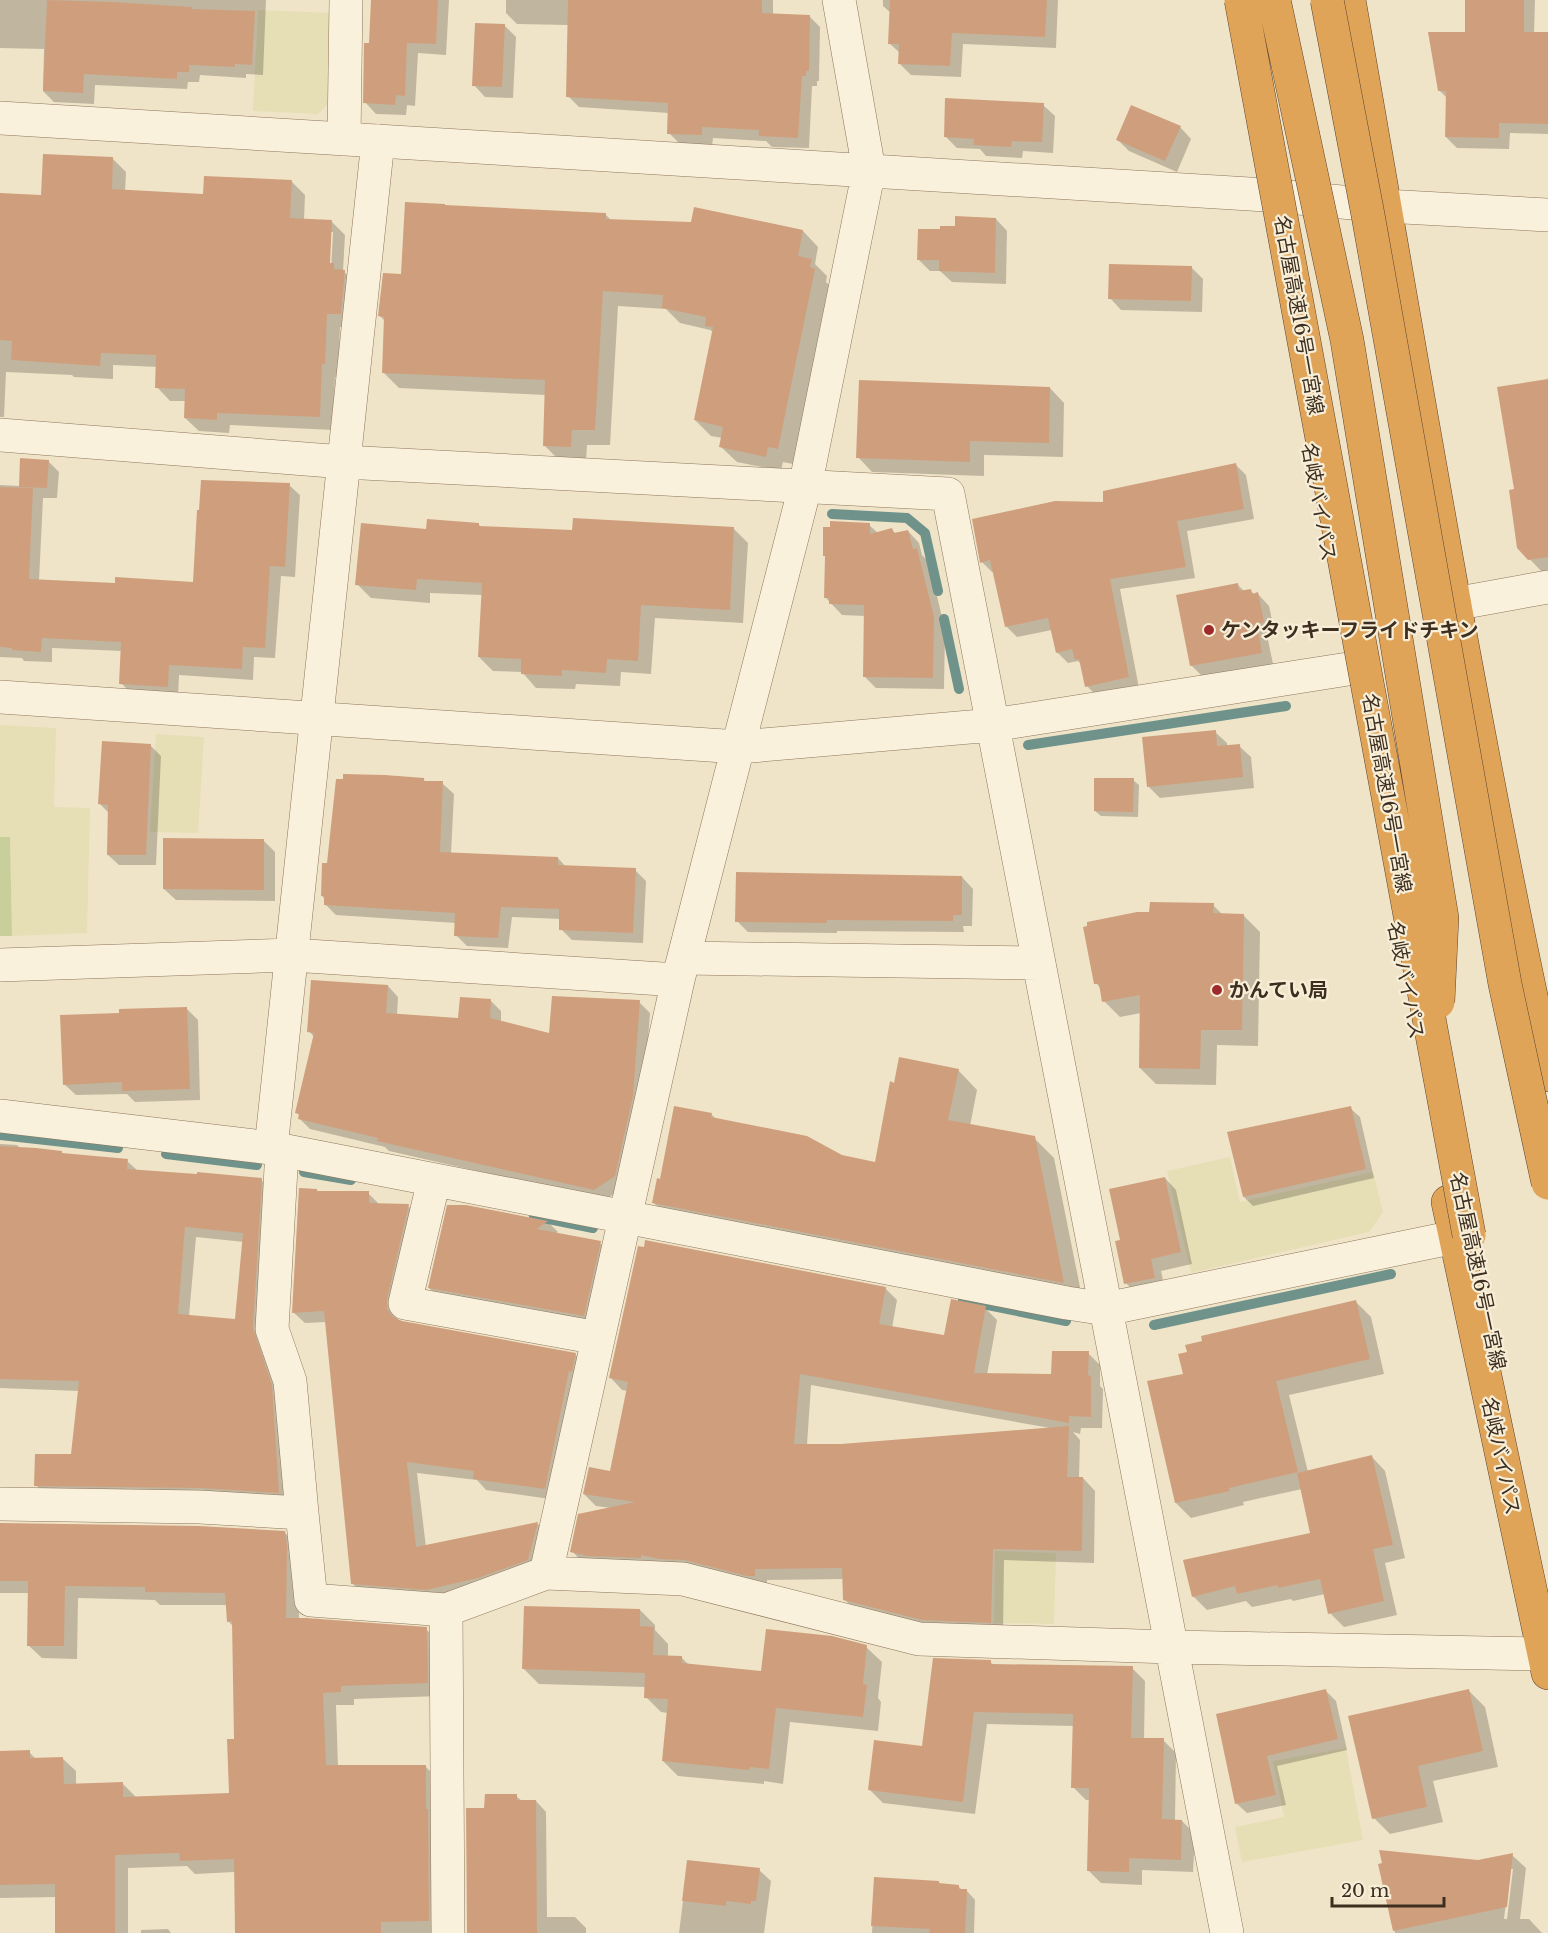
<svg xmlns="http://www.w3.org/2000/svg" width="1548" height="1933" font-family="'Libre Baskerville','Noto Sans JP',serif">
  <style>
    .farmland { fill: #e6deb5 }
    .green { fill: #c9cf9b }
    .shadow { fill: #0003; fill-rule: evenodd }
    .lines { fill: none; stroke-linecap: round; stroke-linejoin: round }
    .stream { stroke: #6f938a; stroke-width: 10 }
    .building { fill: #cf9f7d; fill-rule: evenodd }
    .minor-casing { stroke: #8d765c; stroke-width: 34 }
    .highway-casing { stroke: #5b4430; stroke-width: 34 }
    .minor { stroke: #faf1dc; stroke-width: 33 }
    .highway { stroke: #e0a458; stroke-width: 33 }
    .highway-bridge-casing { stroke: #5b4430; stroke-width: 34; stroke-linecap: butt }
    .highway-bridge { stroke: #e0a458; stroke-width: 33 }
    .poi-dot { fill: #9e2a2b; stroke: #f7eed8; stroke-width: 2 }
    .labels { text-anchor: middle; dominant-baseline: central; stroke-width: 4.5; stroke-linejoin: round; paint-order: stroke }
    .street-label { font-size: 20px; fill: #3d2e20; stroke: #f7eed8 }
    .poi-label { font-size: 20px; font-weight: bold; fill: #3d2e20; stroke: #f7eed8; text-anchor: start }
  </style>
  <rect width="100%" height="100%" fill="#f0e4c8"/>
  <!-- farmland -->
  <path class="farmland" d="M258,10L332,13L330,102L318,114L253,111Z
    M0,725L56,728L54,807L90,808L87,933L12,936L10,837H0Z
    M156,734L204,737L198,833L150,832Z
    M1230,1157L1240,1202L1373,1172L1383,1212L1369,1232L1191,1273L1167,1171Z
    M995,1551L1056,1553L1054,1624L994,1623Z
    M1346,1748L1363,1840L1242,1862L1235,1827L1284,1817L1273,1761Z"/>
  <!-- green -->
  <path class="green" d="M0,837H10L12,936H0Z"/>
  <!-- shadow -->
  <path class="shadow" d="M0,0H266L263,75L246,74V78L200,75L199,82H188L187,89L95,85L94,104L54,102L43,91L44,49L0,48Z
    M372,0H449L446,55L418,53L415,106L407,105L406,115L376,114L365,102L371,44Z
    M506,0H773V15L809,16L820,27L819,81H817V86H812L809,148L772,147L766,141L713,138L712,146L680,144L669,133V113L579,107L568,96V25L517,24L506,13Z
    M883,0H1058L1056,48L963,44L961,77L911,75L899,63L900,53L889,43L891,13L883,6Z
    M1467,0H1535L1534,34H1548V134L1510,133L1509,149L1457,148L1446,137L1447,98L1439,90L1467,34Z
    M504,25L516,37L513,98L485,97L474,85Z
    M1043,105L1055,116L1053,153L1023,151L1022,158L986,156L980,149L957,148L945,136Z
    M1180,127L1191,139L1177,172L1129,151L1118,140Z
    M113,159L126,172L125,192L205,196L292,182L305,195L304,220L331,221L345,235L343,271L358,285L354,327H340L338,377H335L333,430L230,425L229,433L199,431L185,418L186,401H170L157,387L158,367L113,365V379L74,377L72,375L6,372L4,417H0V195L43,197ZM330,232H333L331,270H328Z
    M605,214L612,221L803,231L818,247L815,264L827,276L826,282L830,286L793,464L783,462L781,471L737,462L721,447L723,438L711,436L695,420L713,332L710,330L680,323L666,309L618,306L610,445H587L586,462L560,461L544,445L546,395L399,388L383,372L385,321L380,316L402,276Z
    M996,219L1007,231L1006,284L952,282L940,271H930L918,259L941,231Z
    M1191,267L1203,279L1202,312L1121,310L1110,298Z
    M1548,377V573L1544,574L1519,548L1515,491Z
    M1050,388L1064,403L1063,457L984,455V476L872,472L858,457Z
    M48,461L59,472L57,498H43L39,581L116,585L195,584L289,485L300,495L295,577L281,576L275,658L254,657L253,680L179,675L178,697L132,694L121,683L122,651L52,648V662L24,661L22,658L0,657V485L20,486Z
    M1236,465L1246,475L1254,519L1187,531L1195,578L1120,589L1139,688L1097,696L1087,686L1082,665L1078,661L1068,663L1057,652L1052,630L1017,637L1006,626L994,572H992L982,562L1104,504Z
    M478,524L481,527L574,532L734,529L748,543L743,623L655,618L651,674L621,672L620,686L576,684L575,689L536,688L522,672L493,671L479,657L483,595L430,593V603L371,598L357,584L427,531Z
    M869,525L878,533L892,530L896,534L908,531L919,543L922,555L929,562L945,630L944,689L876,688L864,676L865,616L842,615L825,597L827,558L824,555Z
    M1238,585L1244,591L1250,590L1255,595L1258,594L1269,606L1275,634L1267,635L1273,664L1203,677L1191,665Z
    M1215,732L1227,743V747L1239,746L1251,757L1254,788L1160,798L1148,786Z
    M150,745L161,756L156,865H119L108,855L109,813L99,803Z
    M423,779L427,783H442L454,794L451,854L558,858L566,867L635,870L646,881L643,943L572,940L561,929V919L512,917L508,948L467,946L456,935V923L336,915L325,904V899L322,896L328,864Z
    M1133,780L1139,785L1138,817L1101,816L1095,811Z
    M263,840L275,852V901L176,900L164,889Z
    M962,877L973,889L972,926H963L964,932L837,931V933L748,932L737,921Z
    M1213,905L1223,915H1243L1260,932L1258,1046L1217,1045L1216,1085L1156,1084L1140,1068L1141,1013L1120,1017L1104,1001L1101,989L1096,983Z
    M388,986L398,997L397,1015L460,1020L491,1001L501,1011V1023L551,1035L639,1002L650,1013L643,1107L626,1186L605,1200L389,1151L385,1147L310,1129L299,1118L300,1116L296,1112L314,1037L309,1031Z
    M186,1008L198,1020L200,1100L135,1102L127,1094L76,1095L64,1084L121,1015Z
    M958,1070L977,1090L970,1126L1034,1138L1054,1158L1083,1302L673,1222L654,1203L662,1181L711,1114L717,1120L841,1157L876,1163Z
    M1350,1108L1360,1117L1374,1178L1253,1206L1244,1197Z
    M0,1144L17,1145L21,1149L127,1161L138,1171L261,1180L272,1191L282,1397L290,1503L47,1496L36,1485L72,1456L79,1391L0,1388ZM196,1237L244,1242L236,1321L189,1316Z
    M1165,1178L1176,1190L1192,1264L1161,1271L1165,1289L1137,1295L1126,1283L1122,1241Z
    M317,1190L318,1192L368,1193L380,1205L408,1206L420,1217L397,1311L398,1321L575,1354L586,1366L557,1500L486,1490L477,1480L417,1473L426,1547L538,1524L549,1535L539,1571L438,1600L364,1595L353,1584L326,1322L305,1323L293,1312Z
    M466,1207L548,1222L558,1232L555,1234L600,1243L610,1253L594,1326L440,1298L429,1288Z
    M885,1288L897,1300L892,1328L945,1337L985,1308L997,1320L987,1375L1053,1376L1088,1353L1100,1365V1386L1103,1389L1102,1428H1081L1080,1434L1073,1432L1080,1440L1079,1478H1083L1095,1491L1094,1563L1004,1560L1003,1634L935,1632L857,1612L845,1600L844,1579L767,1580V1587L584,1564L572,1551L611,1508L596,1506L584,1494L611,1473L628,1391L622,1390L610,1377ZM811,1385L1050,1428L841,1445H807Z
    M1356,1302L1371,1317L1384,1374L1289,1395L1308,1472L1372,1457L1385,1471L1405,1558L1385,1563L1397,1615L1344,1627L1330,1613L1325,1594L1293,1601L1291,1599L1252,1607L1246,1601L1207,1610L1193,1596L1312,1534L1302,1489L1243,1502L1244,1505L1191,1518L1176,1503L1149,1383L1185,1375Z
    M0,1524L284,1532L298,1546L299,1619L426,1629L439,1642L440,1696L354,1699V1705H336L338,1767L425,1766L439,1780L442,1933H235V1872L195,1874L187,1866L128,1868V1933H56V1897L0,1898V1753L29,1752L36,1759L62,1758L76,1771V1785L122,1783L136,1797L230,1795L236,1741L233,1626L228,1621L227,1605H160L155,1600L78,1598L77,1659L42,1658L28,1645L29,1593H0Z
    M640,1610L655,1625V1630L668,1644V1657H681L689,1665L762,1672L866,1647L882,1662L878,1698L881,1702L878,1731L790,1722L783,1784L764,1781V1784L678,1776L663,1761L668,1713L661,1712L646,1697V1687L539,1684L524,1669Z
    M990,1662L994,1665L1132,1668L1145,1681L1144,1739L1163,1740L1176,1753L1175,1821H1182L1195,1834L1193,1872L1142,1870V1885L1101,1883L1088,1870L1090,1800H1086L1073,1787L1074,1726L987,1724L975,1814L883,1803L870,1790L923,1748Z
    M1326,1691L1336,1701L1347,1750L1277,1766L1286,1805L1247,1813L1236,1803L1218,1715Z
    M1469,1691L1485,1707L1498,1767L1433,1781L1443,1822L1390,1834L1374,1818Z
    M516,1796L522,1801H536L546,1812L547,1917H575L586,1928V1933H468L486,1810Z
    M1512,1855L1526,1868L1520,1919H1529L1542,1933H1395L1380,1865L1478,1861ZM1510,1869H1513L1507,1919H1504Z
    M688,1861L759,1870L771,1881L764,1933H675H679Z
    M875,1879L958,1886L963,1891H967L975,1900L974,1933H872Z
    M168,1929L171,1933H141V1930Z"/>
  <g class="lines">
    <!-- stream -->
    <path class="stream" d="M832,514L907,518L925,533L938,591
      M944,619L959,689
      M1028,745L1286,706
      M0,1135L118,1148
      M166,1154L257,1165
      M304,1172L351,1180
      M534,1216L593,1228
      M963,1300L1066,1321
      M1154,1325L1391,1274"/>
  </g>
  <!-- building -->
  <path class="building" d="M47,0L112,2L192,7V9L255,11L252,65L235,64V67L189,65V72H177V79L84,74L83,93L43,91Z
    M371,0H438L436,44L407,43L405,96L396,95L395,105L363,103L364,43H369Z
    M568,0H762V13L810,15L809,71H806V76H802L798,138L759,136V130L702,127V135L667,134L668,103L566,97Z
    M890,0H1047L1045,37L952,33L950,66L898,64L899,44H888Z
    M1465,0H1524V32H1548V124L1499,123V138L1445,137L1446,91H1438L1428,32H1465Z
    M475,23L505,24L502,87L472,86Z
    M945,98L1044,103L1042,142L1012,141L1011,147L973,145L974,139L944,137Z
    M1131,105L1181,126L1165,161L1116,140Z
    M43,154L113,157L112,189L203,194L204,176L292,180L290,218L332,220L330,263H334V269L345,270L341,314H327L325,364H322L320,417L217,413V420L184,418L185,389L155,388L156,355L101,353L100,366L11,360L12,341L0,340V193L41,195Z
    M405,202L445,204V205L606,213V219L691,222L694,207L803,230L798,256L812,259L810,267L815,269L778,449L768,447L766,457L719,447L723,427L694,420L713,327L705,326L706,317L662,308L663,295L603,291L595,430H572L571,447L543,446L545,380L382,373L384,317L378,316L383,273L401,274Z
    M955,216L996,218L995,273L939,271V260H917L918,229H940V226H955Z
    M1109,264L1192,266L1191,301L1108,299Z
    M1548,379V557L1528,560L1517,548L1509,490L1514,489L1497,387Z
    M859,380L1050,387L1049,443L970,441V462L856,458Z
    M20,458L49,460L47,488L19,487Z
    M1236,463L1244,509L1177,521L1186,567L1110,579L1129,677L1085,687L1079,659L1075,660L1072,649L1056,653L1048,618L1005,627L990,560L980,563L972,519L1055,501L1103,502V491Z
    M201,480L290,483L285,567L270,566L265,648L243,647L242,669L169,665L168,687L119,684L121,642L42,638L41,652L12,650V648L0,647V487L33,488L29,579L115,583V577L193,582L197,510H199Z
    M573,518L734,527L730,610L641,605L638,661L607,659L606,673L562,670V676L521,674V659L478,657L482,583L417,579L416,590L355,585L361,523L426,529L427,519L479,523V526L572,530Z
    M830,521L870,523V534L892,528L894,533L908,530L913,549L917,548L934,617L933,678L863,677L864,605L829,604V598H824L825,556H823V527H830Z
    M1238,583L1239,591L1251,589L1252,594L1258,592L1264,622L1257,624L1262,653L1190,666L1176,595Z
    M1216,730L1217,746L1240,744L1243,777L1147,787L1142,737Z
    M102,741L151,744L146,855H107L108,805L98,804Z
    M343,774L385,775L424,778V781H443L440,852L558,857V865L636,868L633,933L559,930V909L501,907L498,938L454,936L455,913L324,905V896H321L322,863H327L336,779H343Z
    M1094,778H1134L1133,812L1094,811Z
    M163,838L264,839V890L163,889Z
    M736,872L962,876V915H953V921L827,920V923L735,922Z
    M1150,902L1214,903L1213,913L1244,914L1242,1030H1201L1200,1069L1139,1068L1140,995L1102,1002L1099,984H1094L1083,927L1087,926V922L1137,912H1149Z
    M311,980L388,985L386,1013L458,1018L460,997L491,999L490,1018L549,1033L552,996L640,1000L633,1096L615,1176L594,1190L377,1141L378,1138L298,1119L299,1114L295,1113L314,1033L307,1032Z
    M187,1007L190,1089L122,1091V1082L63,1085L60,1015L119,1013V1009Z
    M899,1057L959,1069L948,1120L1035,1136L1064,1283L652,1203L657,1178L660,1179L674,1106L712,1113L711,1117L807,1136L842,1155L875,1162L890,1081L894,1083Z
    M1351,1106L1366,1169L1243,1197L1227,1132Z
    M0,1146L36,1148L62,1151V1153L128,1159L127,1169L197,1174V1172L262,1178L253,1328L272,1385L279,1493L200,1488L34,1486L35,1454H71L79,1381L0,1379ZM185,1227L243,1233L235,1319L178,1314Z
    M1165,1177L1181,1252L1151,1259L1155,1278L1124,1284L1115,1241L1120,1240L1109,1189Z
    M299,1188L317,1189V1191H369V1203L409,1204L387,1299V1309L393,1317L402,1321L576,1353L572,1371H569L545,1489L473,1479L474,1471L407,1462L416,1547L538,1522L528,1560L478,1578L426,1590L351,1584L324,1311L292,1313Z
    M447,1205H466L548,1221L537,1229L601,1241L584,1316L428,1288Z
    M645,1240L886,1287L879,1324L944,1335L951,1299L986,1306L974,1373L1051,1374L1052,1351H1089L1088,1375L1091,1376V1417L1069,1416V1423L800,1374L794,1444H841L1069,1426L1067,1477H1083L1082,1551L993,1549L991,1623L922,1620L843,1600L842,1568L755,1569V1576H747L684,1560L659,1559L641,1555V1558L587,1556L570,1552L578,1514L635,1502L583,1494L589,1467L610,1471L628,1382L609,1378L638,1246L644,1247Z
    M1356,1300L1370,1359L1276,1381L1298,1472L1229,1488L1230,1491L1175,1503L1147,1381L1183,1374L1178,1354L1187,1352L1185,1345L1202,1341L1201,1336Z
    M1372,1455L1393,1545L1373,1549L1384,1601L1328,1614L1320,1579L1278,1588V1585L1237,1594L1235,1586L1192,1597L1183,1560L1310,1533L1297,1473Z
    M0,1523L199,1526L285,1531L287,1546L286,1618H306L427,1627L428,1683L341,1686V1692L323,1693L326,1765H426V1809H428L429,1921L381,1922V1933H235L234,1859L180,1861L179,1853L115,1855V1933H55V1884L0,1885V1751L30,1750V1758L63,1757L64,1784L123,1782V1797L229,1793L227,1739H234L232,1621L227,1622L225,1593L145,1592V1587L65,1586L64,1646H27L28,1581H0Z
    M524,1606L640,1609V1626L654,1627L653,1655L682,1656V1663L761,1671L766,1629L832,1636L867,1645L863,1684L867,1685L863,1717L776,1708L769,1769L750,1767L749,1770L662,1761L668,1699L644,1698L645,1673L522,1669Z
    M933,1658L991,1660V1664L1133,1666L1131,1738H1164L1162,1819L1182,1820L1181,1860L1129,1858V1872L1087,1871L1089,1788H1071L1073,1714L974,1712L963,1802L868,1790L874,1740L922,1746Z
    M1326,1689L1338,1739L1267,1756L1276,1795L1235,1804L1216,1714Z
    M1469,1689L1483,1751L1418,1766L1427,1807L1372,1819L1348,1716Z
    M485,1794H517V1800H536L537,1933H467L466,1808H484Z
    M1379,1850L1478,1860L1513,1853L1507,1907L1393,1931L1378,1864L1382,1863Z
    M687,1860L760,1868L756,1901H751V1904L726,1901V1906L682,1901Z
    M874,1877L939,1881V1883L959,1885V1889H967L965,1933H929L930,1929L871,1926Z"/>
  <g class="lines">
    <!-- minor casing -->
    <g class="minor-casing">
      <path id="minor" d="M0,118L1266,195L1385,206L1548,215
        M344,139L346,0
        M0,435L344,462L948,494L1227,1933
        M1454,604L1548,587
        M0,697L739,747L993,725L1348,669
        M684,958L1039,963
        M0,965L292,955L678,980
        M0,1116L271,1148L1067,1303L1106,1309L1455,1237
        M271,1148L378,141
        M282,1150L272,1329L290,1381L302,1513
        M434,1180L405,1303L598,1338
        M0,1504L200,1507L302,1513L311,1600L446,1610L546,1573L683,1579L919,1639L1171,1647L1544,1654
        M546,1573L678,980L805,487L869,170L839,0
        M446,1610L448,1933"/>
    </g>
    <!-- highway casing -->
    <g class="highway-casing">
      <path id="highway" d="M1349,0C1412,359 1470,719 1548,1075
        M1448,1202L1548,1673"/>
    </g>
    <!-- minor -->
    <use href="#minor" class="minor"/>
    <!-- highway -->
    <use href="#highway" class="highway"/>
    <!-- highway-bridge casing -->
    <g class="highway-bridge-casing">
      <path id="highway-bridge" d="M1241,0L1469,1235
        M1274,0L1347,340L1442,918L1438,1002
        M1327,0L1368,215L1505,984L1548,1183"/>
    </g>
    <!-- highway-bridge -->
    <use href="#highway-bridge" class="highway-bridge"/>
  </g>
  <!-- markers -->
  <g class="poi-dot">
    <circle cx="1209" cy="630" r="6"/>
    <circle cx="1217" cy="990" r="6"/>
  </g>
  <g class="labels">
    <!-- street labels -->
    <g class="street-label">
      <text transform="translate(1299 315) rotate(80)">名古屋高速16号一宮線</text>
      <text transform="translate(1319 502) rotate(80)">名岐バイパス</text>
      <text transform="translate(1387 793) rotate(80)">名古屋高速16号一宮線</text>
      <text transform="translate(1406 980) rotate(79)">名岐バイパス</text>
      <text transform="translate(1478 1271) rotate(78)">名古屋高速16号一宮線</text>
      <text transform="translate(1501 1456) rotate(78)">名岐バイパス</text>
    </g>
    <!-- poi labels -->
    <g class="poi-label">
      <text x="1221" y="630">ケンタッキーフライドチキン</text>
      <text x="1229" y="990">かんてい局</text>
    </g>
  </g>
  <!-- scale -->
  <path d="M1332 1897v9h112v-9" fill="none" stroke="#3d2e20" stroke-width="3"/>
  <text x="1341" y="1897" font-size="18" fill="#3d2e20" stroke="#f7eed8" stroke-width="4.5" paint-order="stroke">20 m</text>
</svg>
